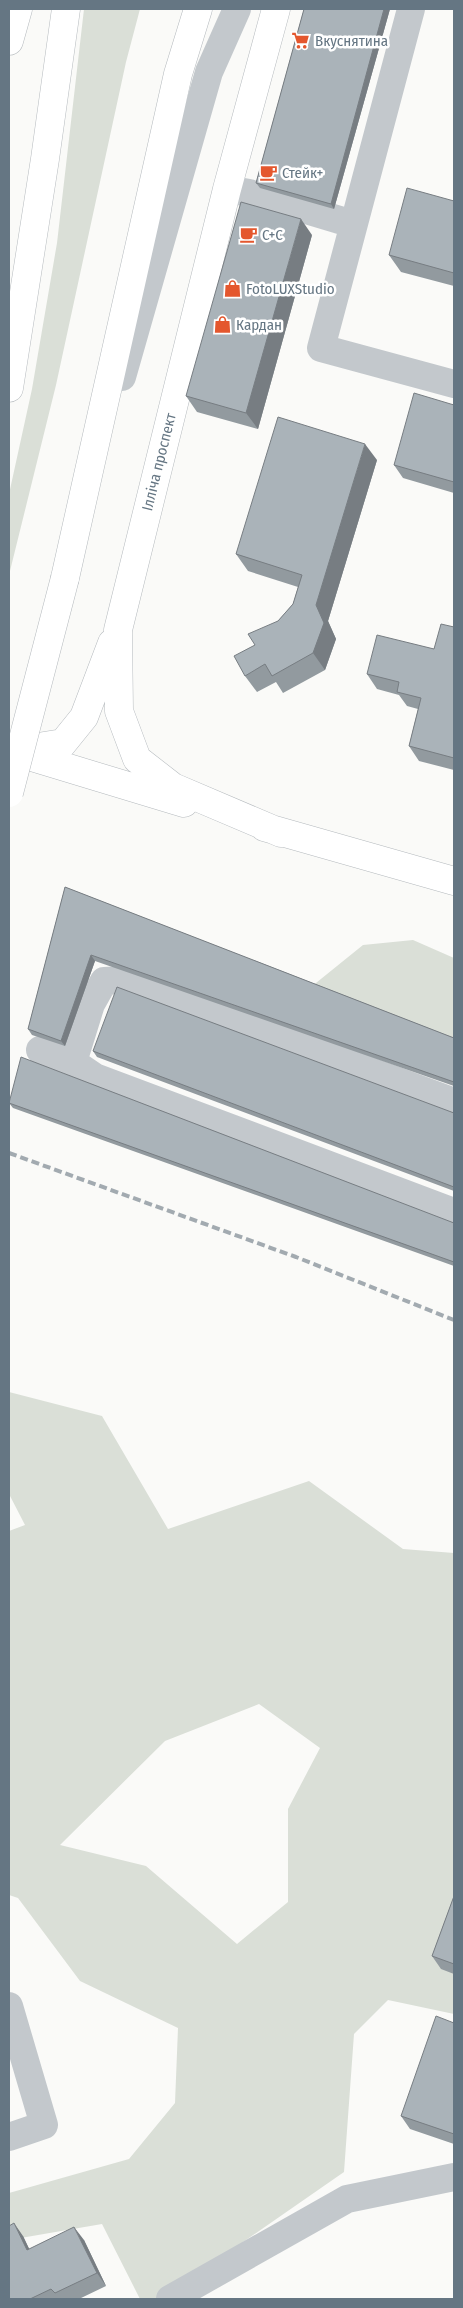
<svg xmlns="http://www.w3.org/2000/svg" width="463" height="2308" viewBox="0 0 463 2308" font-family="'Fira Sans Condensed',sans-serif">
  <rect width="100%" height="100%" fill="#fafaf8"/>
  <path fill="#dadfd7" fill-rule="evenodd" d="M 84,9 L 140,9 L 126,62 L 56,385 L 9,575 L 9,494 L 32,389 L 57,243 Z
    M 413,940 L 454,958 L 454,1043 L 311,987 L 363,945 Z
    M 9,1392 L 102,1416 L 168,1529 L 309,1481 L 403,1549 L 454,1553 L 454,2014 L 388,2000 L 354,2034 L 344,2172 L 161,2299 L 140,2299 L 102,2224 L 9,2240 L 9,2193 L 129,2159 L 175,2103 L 178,2028 L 80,1981 L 18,1898 L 9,1895 L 9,1531 L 25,1525 L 9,1494 ZM 259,1704 L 320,1748 L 288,1809 L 288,1902 L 237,1944 L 146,1866 L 60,1845 L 165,1741 Z"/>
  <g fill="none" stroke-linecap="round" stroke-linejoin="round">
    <defs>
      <path id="major" d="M 276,9 L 227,189 L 118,630 L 119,711 L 137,759 L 173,787 L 281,833
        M 9,41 L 18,9
        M 9,388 L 45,159 L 66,9
        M 65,578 L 178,74 L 198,9
        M 9,750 L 184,803
        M 19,750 L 63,743 L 84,717 L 112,643
        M 264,827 L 454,881"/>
    </defs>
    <use href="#major" stroke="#b5babe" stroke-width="29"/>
    <path stroke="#c3c8cc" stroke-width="28" d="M 411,9 L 321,348 L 454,384
      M 227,189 L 249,193 L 353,224
      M 122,377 L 209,72 L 237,9
      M 40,1050 L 73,1062
      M 454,1102 L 124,980 L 104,981 L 91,1004 L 73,1062 L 95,1077 L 454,1212
      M 9,2006 L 44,2125 L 9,2137
      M 170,2299 L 347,2199 L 454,2177"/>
    <use href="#major" stroke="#fff" stroke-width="28"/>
    <path stroke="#a2aab0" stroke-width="4" stroke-dasharray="8 4" stroke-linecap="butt" d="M 9,1153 L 296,1257 L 454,1320"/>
    <defs>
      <path id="major-bridge" d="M 9,793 L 65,578"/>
    </defs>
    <use href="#major-bridge" stroke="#b5babe" stroke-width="29" stroke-linecap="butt"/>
    <use href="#major-bridge" stroke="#fff" stroke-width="28"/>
  </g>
  <path fill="#929a9f" d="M 304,9 L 390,9 L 334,209 L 260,188 L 256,183 Z
    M 454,201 L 454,286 L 401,272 L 389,255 Z
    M 312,235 L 258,429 L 197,412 L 186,396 Z
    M 454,405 L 454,493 L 403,478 L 394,465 Z
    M 377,460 L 328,621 L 336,639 L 325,670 L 283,693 L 276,682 L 257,692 L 245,676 L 255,645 L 278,621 L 293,604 L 298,587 L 248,571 L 236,554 Z
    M 454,627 L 454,770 L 419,761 L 409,746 L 418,709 L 407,706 L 399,695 L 377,689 L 367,674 L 434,649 Z
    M 65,887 L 454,1038 L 454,1086 L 95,961 L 65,1046 L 32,1035 L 28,1029 Z
    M 93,1051 L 454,1113 L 454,1191 L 97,1057 Z
    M 9,1103 L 454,1223 L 454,1266 L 13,1108 Z
    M 454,1896 L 454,1974 L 441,1969 L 432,1956 Z
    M 454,2023 L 454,2144 L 410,2129 L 401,2116 Z
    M 23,2236 L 29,2249 L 84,2240 L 106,2286 L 79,2299 L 9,2299 Z"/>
  <path fill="#777d82" d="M 384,9 L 390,9 L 334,209 L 331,204 Z
    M 301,219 L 312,235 L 258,429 L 246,413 Z
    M 365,444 L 377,460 L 328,621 L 336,639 L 325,670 L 313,653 L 316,605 Z
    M 91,955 L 95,961 L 65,1046 L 61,1041 Z
    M 14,2223 L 23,2236 L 36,2263 L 27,2250 Z
    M 74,2227 L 84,2240 L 106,2286 L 97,2273 Z"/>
  <path fill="#aab3b9" stroke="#777d82" d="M 304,9 L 384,9 L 331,204 L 256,183 Z
    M 407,188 L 454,201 L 454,273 L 389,255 Z
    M 241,202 L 301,219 L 246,413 L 186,396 Z
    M 414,393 L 454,405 L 454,482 L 394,465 Z
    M 278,417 L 365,444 L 316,605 L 324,623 L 313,653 L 272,676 L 265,664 L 245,676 L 234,656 L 255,645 L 248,634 L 278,621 L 293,604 L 302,575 L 236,554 Z
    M 441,624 L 454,627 L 454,758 L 409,746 L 421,698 L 397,692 L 399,682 L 367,674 L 377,635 L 434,649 Z
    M 65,887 L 454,1038 L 454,1082 L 91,955 L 61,1041 L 28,1029 Z
    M 117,987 L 454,1113 L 454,1187 L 93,1051 Z
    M 21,1057 L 454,1223 L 454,1262 L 9,1103 Z
    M 454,1896 L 454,1964 L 432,1956 Z
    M 436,2016 L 454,2023 L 454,2134 L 401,2116 Z
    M 14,2223 L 27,2250 L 74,2227 L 97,2273 L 55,2293 L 51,2289 L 30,2299 L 9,2299 L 9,2226 Z"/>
  <defs>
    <symbol id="supermarket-bare" viewBox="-9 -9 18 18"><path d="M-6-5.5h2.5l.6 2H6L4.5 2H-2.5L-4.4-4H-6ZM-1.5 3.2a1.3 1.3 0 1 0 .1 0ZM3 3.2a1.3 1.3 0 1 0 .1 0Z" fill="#e4572e" stroke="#fff" stroke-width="2.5" paint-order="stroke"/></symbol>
    <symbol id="cafe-bare" viewBox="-9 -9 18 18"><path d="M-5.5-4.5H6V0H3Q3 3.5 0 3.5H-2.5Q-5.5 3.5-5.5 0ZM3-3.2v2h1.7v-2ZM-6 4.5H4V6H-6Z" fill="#e4572e" stroke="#fff" stroke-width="2.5" paint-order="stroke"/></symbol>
    <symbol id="shop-bare" viewBox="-9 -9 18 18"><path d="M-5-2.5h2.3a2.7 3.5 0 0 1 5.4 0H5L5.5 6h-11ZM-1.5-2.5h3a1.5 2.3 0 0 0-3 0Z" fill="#e4572e" stroke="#fff" stroke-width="2.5" paint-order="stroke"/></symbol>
  </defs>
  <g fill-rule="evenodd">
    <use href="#supermarket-bare" x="288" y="28" width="25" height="25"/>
    <use href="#cafe-bare" x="256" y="160" width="25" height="25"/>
    <use href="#cafe-bare" x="236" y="222" width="25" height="25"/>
    <use href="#shop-bare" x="220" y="276" width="25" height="25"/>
    <use href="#shop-bare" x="210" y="312" width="25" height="25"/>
  </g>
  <g text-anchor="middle" stroke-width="5" stroke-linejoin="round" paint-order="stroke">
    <g font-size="15" fill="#657683" stroke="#fff" text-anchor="start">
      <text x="315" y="46">Вкуснятина</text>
      <text x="282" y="178">Стейк+</text>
      <text x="262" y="240">C+C</text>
      <text x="246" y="294">FotoLUXStudio</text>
      <text x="236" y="330">Кардан</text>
    </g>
    <g font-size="15" fill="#657683" stroke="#fff">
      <text transform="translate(159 462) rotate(-76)" y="5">Ілліча проспект</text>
    </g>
  </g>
  <rect width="463" height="2308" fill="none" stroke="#657683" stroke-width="20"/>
</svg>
